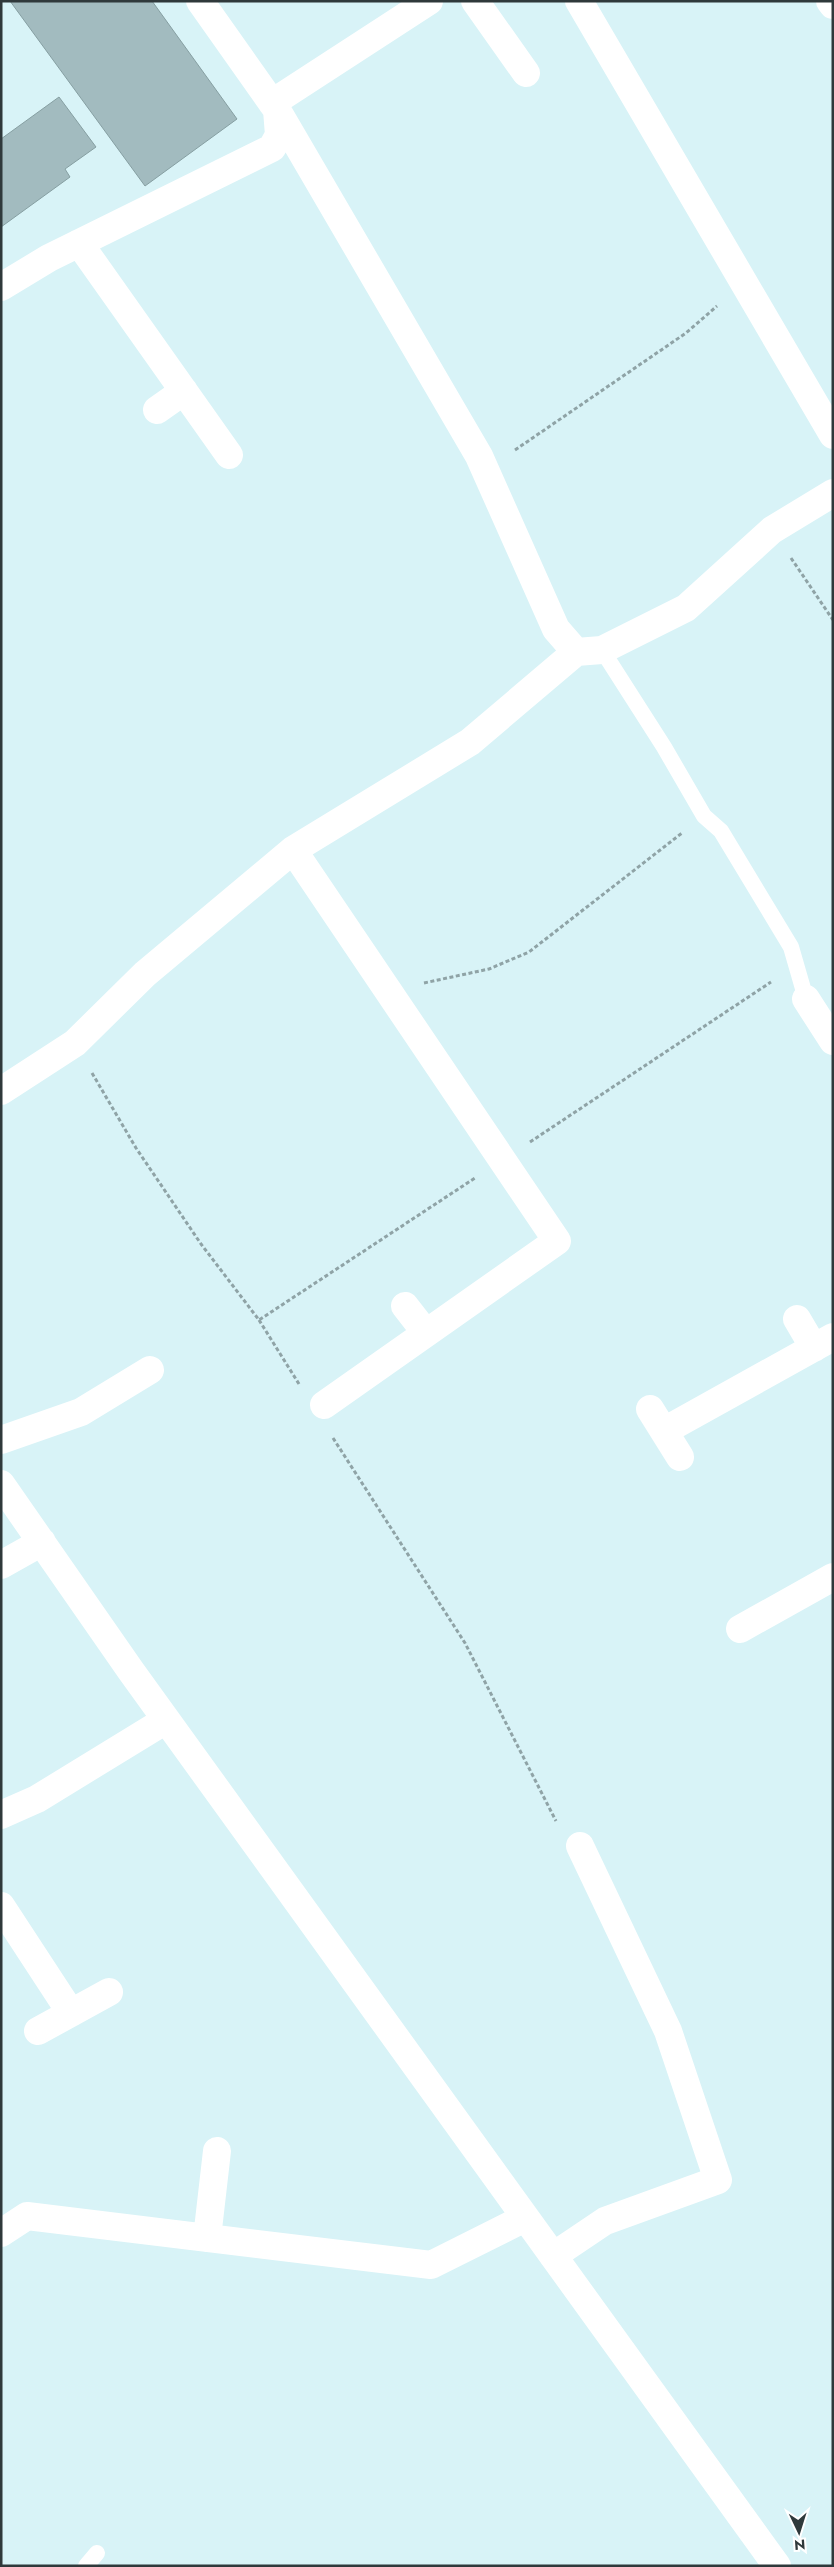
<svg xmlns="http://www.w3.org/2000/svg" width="834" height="2567" viewBox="0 0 834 2567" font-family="Jost,sans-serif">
  <rect width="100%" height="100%" fill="#d8f3f7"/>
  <path fill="#a2bbbf" stroke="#869fa2" d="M 10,1 L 152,1 L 237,119 L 145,186 Z
    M 59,97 L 96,147 L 65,169 L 70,177 L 1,227 L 1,139 Z"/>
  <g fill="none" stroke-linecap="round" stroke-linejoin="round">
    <path stroke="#8fa3a6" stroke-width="3" stroke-dasharray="4 2.5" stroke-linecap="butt" d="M 515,450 L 686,333 L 717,306
      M 791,558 L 833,620
      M 424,983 L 489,969 L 529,952 L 682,833
      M 92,1073 L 136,1148 L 201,1244 L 259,1320 L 475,1178
      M 530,1142 L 771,982
      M 259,1320 L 299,1384
      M 333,1438 L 465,1643 L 556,1821"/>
    <path stroke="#fff" stroke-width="16" d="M 602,650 L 664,747 L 704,816 L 721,831 L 791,947 L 806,999
      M 86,2566 L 97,2553"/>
    <path stroke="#fff" stroke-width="28" d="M 475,1 L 526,73
      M 579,1 L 833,435
      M 830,1 L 833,5
      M 272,103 L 429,1
      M 277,110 L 479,456 L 556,629 L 576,652
      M 79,243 L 229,455
      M 1,287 L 49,258 L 272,148 L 279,135 L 277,110 L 200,1
      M 157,410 L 184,391
      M 293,850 L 557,1241 L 324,1405
      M 806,999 L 833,1041
      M 1,1091 L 75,1043 L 145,974 L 293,850 L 470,742 L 576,652 L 602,650 L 686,608 L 772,530 L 833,493
      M 405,1306 L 426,1333
      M 797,1319 L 814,1348
      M 650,1409 L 680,1457
      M 664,1431 L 833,1337
      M 1,1440 L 81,1412 L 150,1370
      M 1,1484 L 131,1671 L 777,2566
      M 1,1565 L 42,1542
      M 740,1629 L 833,1577
      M 1,1815 L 37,1799 L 166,1720
      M 1,1906 L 71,2013
      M 38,2031 L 109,1992
      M 1,2233 L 27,2216 L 431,2265 L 525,2218
      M 207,2238 L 217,2151
      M 553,2256 L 605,2221 L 718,2180 L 668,2031 L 580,1846"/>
  </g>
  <rect width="834" height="2567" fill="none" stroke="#2f393b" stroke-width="5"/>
  <g transform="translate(799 2532) rotate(176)" stroke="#ffffff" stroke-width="4" paint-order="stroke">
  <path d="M0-4L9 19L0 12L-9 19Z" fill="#2f393b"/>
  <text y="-8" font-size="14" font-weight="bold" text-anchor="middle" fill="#2f393b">N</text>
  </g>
</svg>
